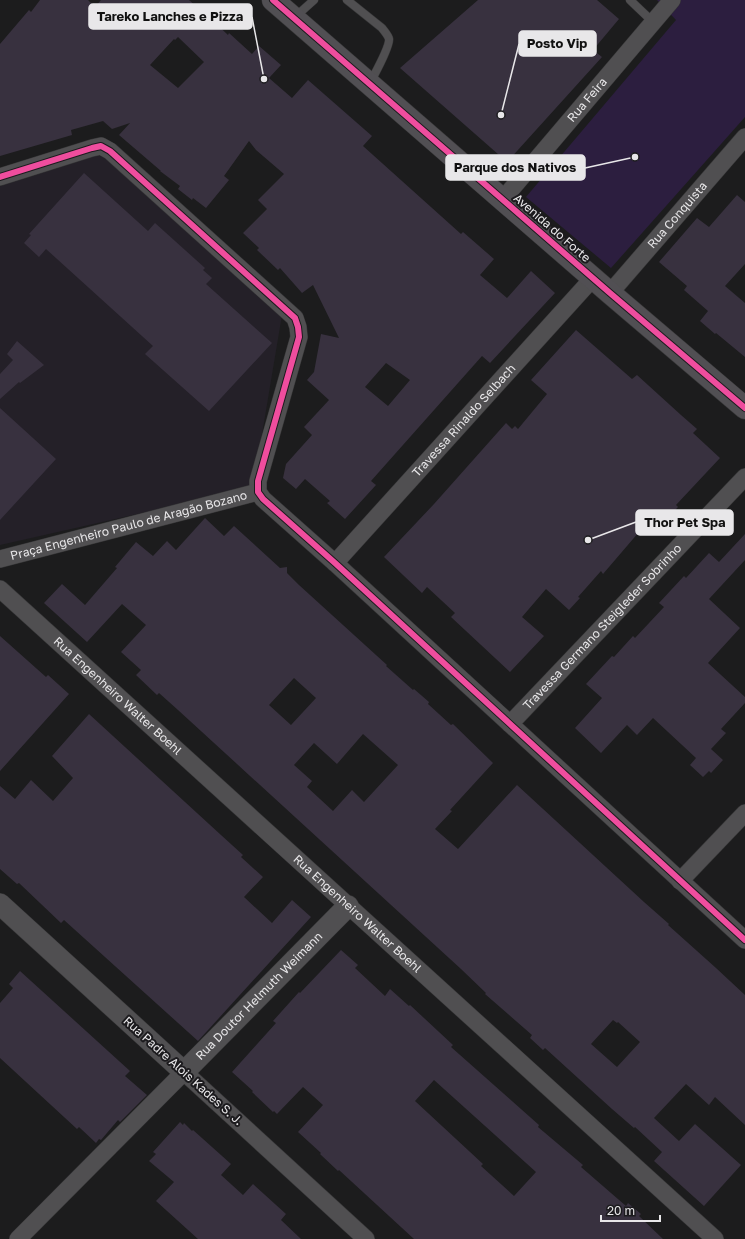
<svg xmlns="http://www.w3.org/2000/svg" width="745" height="1239" viewBox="0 0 745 1239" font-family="'Golos Text',sans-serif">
  <rect width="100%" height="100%" fill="#1c1c1d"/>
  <path fill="#242028" d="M 100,154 L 283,309 L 253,488 L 0,545 L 0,186 Z"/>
  <path fill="#2c1e3f" d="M 657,0 L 745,0 L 745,117 L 611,268 L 526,197 L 676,20 Z"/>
  <path fill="#38313f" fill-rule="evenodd" d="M 40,0 L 88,0 L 95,7 L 101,0 L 189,0 L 208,17 L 209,17 L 228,35 L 229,33 L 252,54 L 259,46 L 281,65 L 269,78 L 292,98 L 308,80 L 372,136 L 363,146 L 461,234 L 463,232 L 494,259 L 480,275 L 507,298 L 531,271 L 555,293 L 490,363 L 482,356 L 371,481 L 376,485 L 345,519 L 327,503 L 330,501 L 305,479 L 296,489 L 283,478 L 286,464 L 312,435 L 304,427 L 329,400 L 307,380 L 314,372 L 321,334 L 339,338 L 313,285 L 302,293 L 280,268 L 278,270 L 257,250 L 259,248 L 243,233 L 267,209 L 258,200 L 284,174 L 256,150 L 249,141 L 224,176 L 229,180 L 206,208 L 193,198 L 192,200 L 178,189 L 180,186 L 160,171 L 161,171 L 119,135 L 130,123 L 112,129 L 103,121 L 71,130 L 72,135 L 0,156 L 0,44 L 29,10 L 31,12 ZM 178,37 L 204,62 L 178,88 L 150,65 L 174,39 L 175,40 ZM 386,363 L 410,380 L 388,406 L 365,387 Z
    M 478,0 L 597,0 L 619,19 L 593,50 L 602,57 L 507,162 L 400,68 Z
    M 84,173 L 148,231 L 155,223 L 205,268 L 203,270 L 212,278 L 206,284 L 272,343 L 209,411 L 145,354 L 153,346 L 46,249 L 39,257 L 24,243 L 31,235 L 29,234 Z
    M 737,195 L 745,202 L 745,264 L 725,286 L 745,303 L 745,357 L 716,333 L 715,334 L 700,321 L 708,311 L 684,290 L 687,286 L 659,262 L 697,218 L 709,227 Z
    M 576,330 L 632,379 L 637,375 L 681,415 L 697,429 L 693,433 L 720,458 L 676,505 L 678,507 L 660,526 L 651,518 L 603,574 L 601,571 L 578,597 L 580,598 L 569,610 L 546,589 L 522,617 L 544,636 L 510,672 L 451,617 L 455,613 L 427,587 L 422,593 L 384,557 L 434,504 L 506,423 L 512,429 L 515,426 L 518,429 L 547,394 L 531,380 Z
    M 17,341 L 44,365 L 20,383 L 19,382 L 0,399 L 0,374 L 13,360 L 7,354 Z
    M 0,408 L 56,459 L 0,520 Z
    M 205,518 L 224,536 L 234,526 L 280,568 L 287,567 L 287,573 L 299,585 L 387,665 L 386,666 L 413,690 L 414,689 L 429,702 L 428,704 L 451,725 L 453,724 L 493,763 L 450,810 L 452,811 L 435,829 L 458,849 L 517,785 L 644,902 L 669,924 L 668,925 L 716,968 L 745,995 L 745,1125 L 715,1097 L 709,1105 L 686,1084 L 654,1118 L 679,1141 L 695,1124 L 741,1165 L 704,1206 L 654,1161 L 662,1152 L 635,1127 L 634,1128 L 612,1109 L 545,1048 L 543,1050 L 530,1038 L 532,1035 L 485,994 L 486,993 L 461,969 L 178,710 L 159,693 L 157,695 L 136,675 L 141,670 L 121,652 L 146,625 L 122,604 L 87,642 L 44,603 L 62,584 L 85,605 L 117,568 L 115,567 L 136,542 L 153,556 L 167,541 L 176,550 ZM 294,678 L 316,698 L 291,725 L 269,705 ZM 363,734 L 398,765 L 364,802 L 352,790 L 333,811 L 307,787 L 312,781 L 294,765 L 314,743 L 337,764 ZM 613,1020 L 617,1023 L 618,1022 L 640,1042 L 617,1067 L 591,1044 Z
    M 745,534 L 745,560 L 709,599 L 740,628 L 708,663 L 745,697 L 745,703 L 721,729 L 726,733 L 711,749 L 723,760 L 711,773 L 709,771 L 703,777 L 690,765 L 696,758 L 653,718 L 637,735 L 627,725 L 601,753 L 575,728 L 602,698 L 586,684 L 612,656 L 614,657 L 633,636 L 635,638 L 664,607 L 659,603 L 684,576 L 686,578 L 709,553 L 719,562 Z
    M 0,636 L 46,677 L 48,675 L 69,694 L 0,771 Z
    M 89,714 L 221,835 L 243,855 L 241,857 L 263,877 L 244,897 L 272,923 L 292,900 L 311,917 L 198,1041 L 64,920 L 61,923 L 19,883 L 17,884 L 0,869 L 0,786 L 15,799 L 31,780 L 53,801 L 73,778 L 52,756 Z
    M 341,950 L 358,965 L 355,968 L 385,996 L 390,989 L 409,1006 L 410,1005 L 453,1045 L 451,1047 L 539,1125 L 538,1127 L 583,1165 L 581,1167 L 626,1206 L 628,1203 L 641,1214 L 639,1216 L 663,1239 L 414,1239 L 339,1170 L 338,1171 L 320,1154 L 321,1153 L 298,1132 L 323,1105 L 303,1087 L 277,1114 L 274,1111 L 273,1112 L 252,1092 L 253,1091 L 232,1072 L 276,1023 L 273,1021 L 299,992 L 300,993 ZM 434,1080 L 536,1172 L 514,1196 L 481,1166 L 483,1164 L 415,1101 Z
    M 20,971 L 130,1071 L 125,1076 L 147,1095 L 120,1122 L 118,1120 L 101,1140 L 99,1139 L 96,1143 L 79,1127 L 77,1129 L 0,1058 L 0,1003 L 13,988 L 9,984 Z
    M 180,1122 L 183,1125 L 184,1123 L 192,1131 L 193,1130 L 231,1164 L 221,1175 L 243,1195 L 253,1184 L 286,1214 L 281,1220 L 301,1239 L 198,1239 L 156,1201 L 174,1182 L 149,1161 L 156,1154 L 153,1152 Z"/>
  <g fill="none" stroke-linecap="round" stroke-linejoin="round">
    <defs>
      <path id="service" d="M 347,0 L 382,28 C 384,31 388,35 389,39 C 390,47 374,75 370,83
        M 630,0 L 653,22
        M 295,17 L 314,0"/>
      <g id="minor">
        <path d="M 0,177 L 92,148 L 101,146 L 110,151 L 295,318 L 298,327 L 299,337 L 258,481 L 258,492 L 263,499 L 335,563 L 745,940"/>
        <path id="s1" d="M 503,199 L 672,0"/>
        <path id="s2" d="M 610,293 L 745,137"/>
        <path id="s3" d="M 0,559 L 258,492"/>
        <path id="s4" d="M 335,563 L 593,278"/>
        <path id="s5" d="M 0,589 L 715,1239"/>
        <path id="s6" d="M 510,724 L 745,477"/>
        <path d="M 680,881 L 745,813"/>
        <path d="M 18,1239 L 184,1072 L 366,1239"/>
      </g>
      <g id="tertiary">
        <path id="s7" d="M 0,904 L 184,1072 L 348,906"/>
      </g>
      <path id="secondary" d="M 273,0 L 610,293 L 745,408"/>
    </defs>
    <use href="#service" stroke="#373738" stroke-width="9"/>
    <use href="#minor" stroke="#373738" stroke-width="18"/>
    <use href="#tertiary" stroke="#373738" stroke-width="22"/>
    <use href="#secondary" stroke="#373738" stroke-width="23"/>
    <use href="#service" stroke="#504f51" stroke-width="8"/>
    <use href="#minor" stroke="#504f51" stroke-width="17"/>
    <use href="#tertiary" stroke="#504f51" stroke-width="21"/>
    <use href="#secondary" stroke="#514f53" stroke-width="22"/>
    <defs>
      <path id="cycleway" d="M 273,0 L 610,293 L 745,408
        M 0,177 L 92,148 L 101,146 L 110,151 L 295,318 L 298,327 L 299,337 L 258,481 L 258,492 L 263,499 L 335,563 L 745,940"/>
    </defs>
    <use href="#cycleway" stroke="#1c1b1e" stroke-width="8"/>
    <use href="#cycleway" stroke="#ef4d9e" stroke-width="6"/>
  </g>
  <g text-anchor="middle" stroke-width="4" stroke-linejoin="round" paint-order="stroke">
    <g font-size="12" fill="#e8e7e9" stroke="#1c1b1e">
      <text dy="4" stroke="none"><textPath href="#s1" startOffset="130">Rua Feira</textPath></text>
      <text dy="4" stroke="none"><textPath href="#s2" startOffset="103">Rua Conquista</textPath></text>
      <text transform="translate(552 228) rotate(41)" y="4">Avenida do Forte</text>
      <text dy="4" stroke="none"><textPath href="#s4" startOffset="192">Travessa Rinaldo Selbach</textPath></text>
      <text dy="4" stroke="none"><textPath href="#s3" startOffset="133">Praça Engenheiro Paulo de Aragão Bozano</textPath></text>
      <text dy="4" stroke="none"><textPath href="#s6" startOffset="134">Travessa Germano Steigleder Sobrinho</textPath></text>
      <text dy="4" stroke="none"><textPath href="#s5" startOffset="159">Rua Engenheiro Walter Boehl</textPath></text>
      <text dy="4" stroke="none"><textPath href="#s5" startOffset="483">Rua Engenheiro Walter Boehl</textPath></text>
      <text dy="4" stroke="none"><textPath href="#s7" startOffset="356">Rua Doutor Helmuth Weimann</textPath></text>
      <text transform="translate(183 1071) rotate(42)" y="4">Rua Padre Alois Kades S. J.</text>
    </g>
  </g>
  <path fill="none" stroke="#e8e7e9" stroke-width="1.5" d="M264 79L252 17M501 115L519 44M635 157L585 168M588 540L636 522"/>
  <g fill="#e8e7e9" stroke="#1c1b1e" stroke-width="1.5">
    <circle cx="264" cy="79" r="4"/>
    <circle cx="501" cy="115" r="4"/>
    <circle cx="635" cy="157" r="4"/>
    <circle cx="588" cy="540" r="4"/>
  </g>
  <g fill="#e8e7e9" stroke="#e8e7e9" stroke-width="1.5">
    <rect x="89" y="4" width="163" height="25" rx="4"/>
    <rect x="519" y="31" width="77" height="25" rx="4"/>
    <rect x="446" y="155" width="139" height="25" rx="4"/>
    <rect x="636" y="510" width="97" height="25" rx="4"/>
  </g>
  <g font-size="13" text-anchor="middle" font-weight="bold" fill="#111">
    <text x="170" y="21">Tareko Lanches e Pizza</text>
    <text x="557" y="48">Posto Vip</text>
    <text x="515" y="172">Parque dos Nativos</text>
    <text x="685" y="527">Thor Pet Spa</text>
  </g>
  <path d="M601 1215v6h59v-6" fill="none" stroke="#e8e7e9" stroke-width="2"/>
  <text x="607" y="1215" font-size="12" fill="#e8e7e9" stroke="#1c1b1e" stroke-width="3" paint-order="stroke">20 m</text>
</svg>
